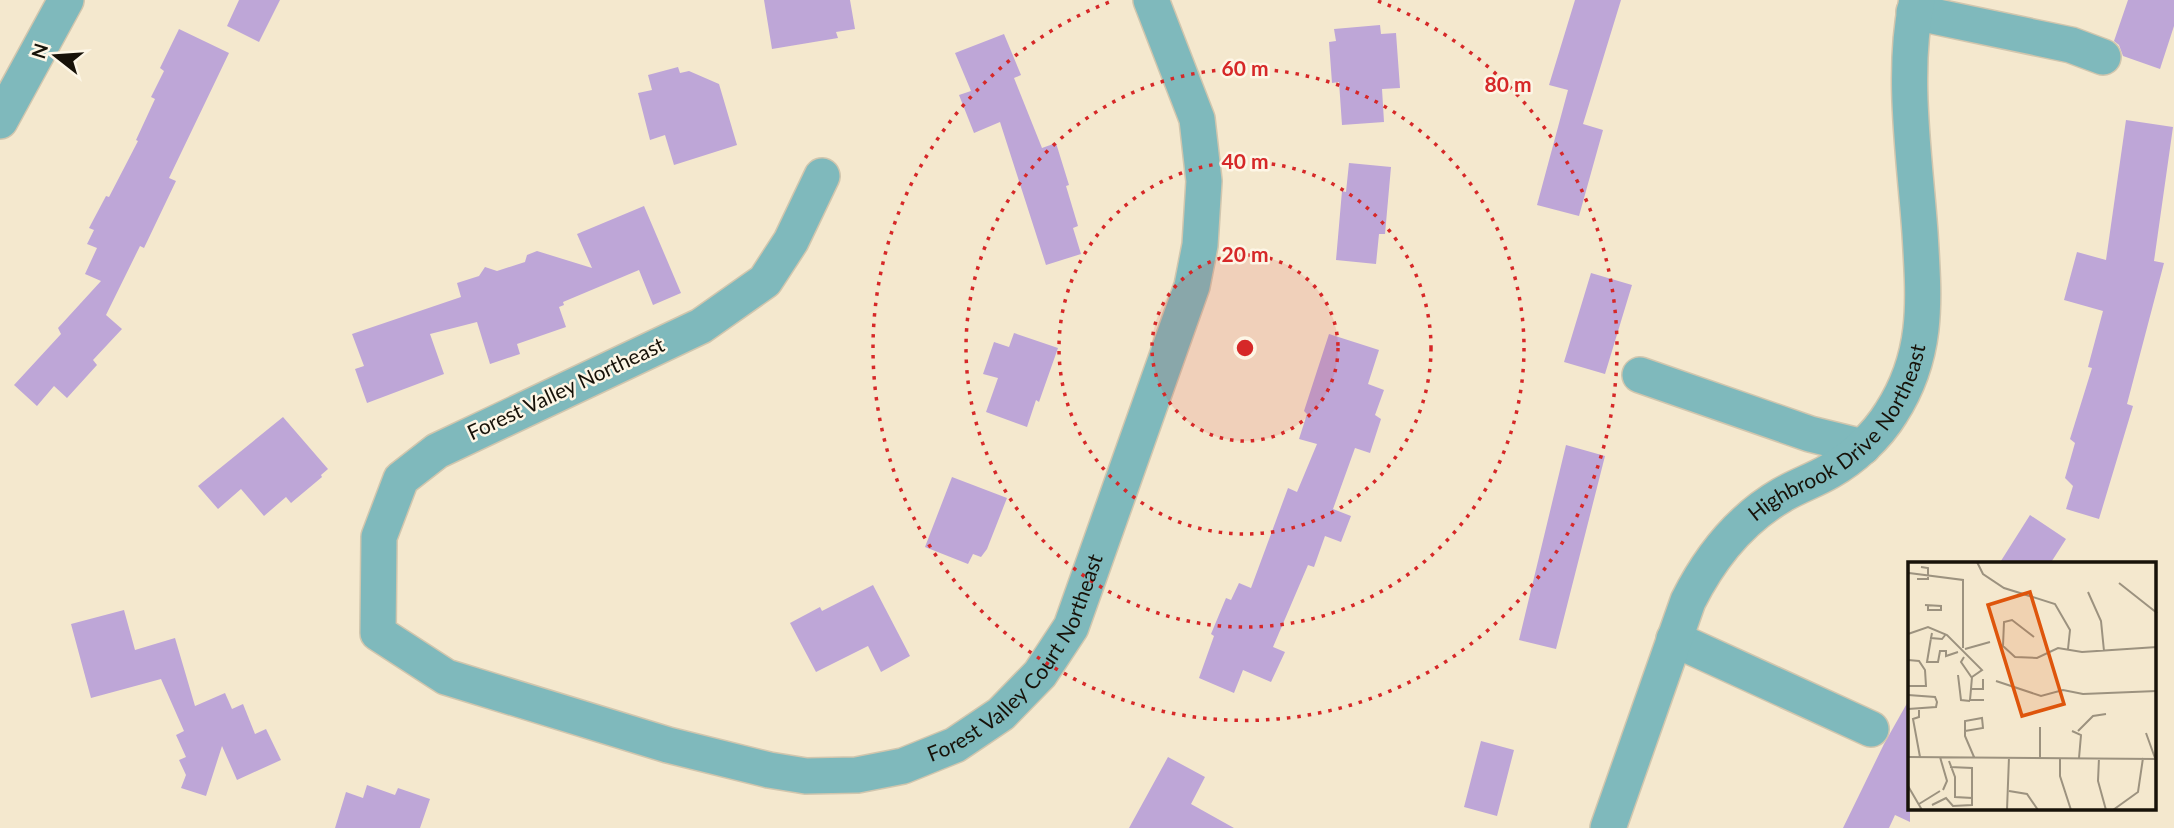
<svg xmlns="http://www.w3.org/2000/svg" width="2174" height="828" viewBox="0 0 2174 828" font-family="Lato,sans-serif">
  <rect width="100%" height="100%" fill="#f4e8ce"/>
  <path fill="#bea6d7" d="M 239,0 L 280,0 L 259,42 L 227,26 Z
    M 764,0 L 850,0 L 855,29 L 836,32 L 838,38 L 772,49 Z
    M 1575,0 L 1621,0 L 1583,124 L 1603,130 L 1579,216 L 1537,205 L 1568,90 L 1549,85 Z
    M 2128,0 L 2174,0 L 2174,26 L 2160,69 L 2123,56 L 2119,45 L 2114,41 Z
    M 1380,25 L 1381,34 L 1396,33 L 1400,88 L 1382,89 L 1384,122 L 1342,125 L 1339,82 L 1332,83 L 1329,42 L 1336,41 L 1334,29 Z
    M 179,29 L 229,53 L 169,178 L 176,181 L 144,248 L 140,246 L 106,315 L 122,329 L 93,360 L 97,365 L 67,398 L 54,386 L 37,406 L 14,385 L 61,334 L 58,328 L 101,281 L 85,274 L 97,248 L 87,244 L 94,230 L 89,228 L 106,196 L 109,197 L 138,141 L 136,140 L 155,99 L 151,97 L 164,71 L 160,68 Z
    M 1004,34 L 1021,75 L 1014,78 L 1042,148 L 1056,143 L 1069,185 L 1066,186 L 1078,226 L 1073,228 L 1081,254 L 1046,265 L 1000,122 L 974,133 L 959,95 L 971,91 L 955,53 Z
    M 678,67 L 680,73 L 689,71 L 719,84 L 737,145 L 674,165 L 665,135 L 650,140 L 638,93 L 652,90 L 648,75 Z
    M 2126,120 L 2173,127 L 2154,261 L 2164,263 L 2127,404 L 2133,406 L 2099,519 L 2066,509 L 2073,486 L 2065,478 L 2075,443 L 2070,439 L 2092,368 L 2088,367 L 2103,311 L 2064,300 L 2077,252 L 2106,260 Z
    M 1349,163 L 1391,167 L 1385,234 L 1379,234 L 1376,264 L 1336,260 L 1342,191 L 1346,192 Z
    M 644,206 L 681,293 L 653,305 L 639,270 L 563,302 L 564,305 L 559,307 L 566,327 L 517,344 L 520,354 L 490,364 L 477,322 L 430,334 L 444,374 L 367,403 L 355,369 L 364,366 L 352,334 L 461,297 L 457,283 L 479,276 L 485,267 L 497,271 L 525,262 L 527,255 L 537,251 L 592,268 L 577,234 Z
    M 1591,273 L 1632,285 L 1605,374 L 1564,362 Z
    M 1014,333 L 1058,348 L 1039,402 L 1036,400 L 1027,427 L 986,412 L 998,378 L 983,374 L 994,342 L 1009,347 Z
    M 1329,334 L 1379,350 L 1368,384 L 1384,390 L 1375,415 L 1381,419 L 1370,453 L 1355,448 L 1333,509 L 1351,516 L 1341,542 L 1325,536 L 1314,567 L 1308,565 L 1273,647 L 1285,652 L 1271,682 L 1243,670 L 1234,693 L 1199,678 L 1214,636 L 1211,634 L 1226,598 L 1231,600 L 1239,583 L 1251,588 L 1288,488 L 1297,492 L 1317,444 L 1299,439 L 1307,414 L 1304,411 Z
    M 283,417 L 328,469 L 321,475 L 322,477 L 291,503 L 286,497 L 264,516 L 241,489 L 218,509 L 198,486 Z
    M 1566,445 L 1605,456 L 1556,649 L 1519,640 Z
    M 952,477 L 1007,498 L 987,549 L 981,557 L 973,554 L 968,564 L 925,547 Z
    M 2030,515 L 2066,539 L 2050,564 L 1999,564 Z
    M 873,585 L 910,656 L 881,672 L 868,646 L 816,672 L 790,623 L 820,607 L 822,611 Z
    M 124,610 L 135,650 L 175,638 L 195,706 L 225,693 L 232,709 L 243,704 L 255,734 L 266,729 L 281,760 L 237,780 L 222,746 L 206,796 L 181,788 L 186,775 L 179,760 L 186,757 L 176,735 L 184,731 L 161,679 L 91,698 L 71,624 Z
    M 1910,698 L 1910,822 L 1895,815 L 1889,828 L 1843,828 L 1884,744 Z
    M 1481,741 L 1514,750 L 1497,816 L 1464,807 Z
    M 1168,757 L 1205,777 L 1191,804 L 1234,828 L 1129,828 Z
    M 367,785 L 395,795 L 398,788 L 430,799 L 420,828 L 335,828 L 346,792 L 363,798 Z"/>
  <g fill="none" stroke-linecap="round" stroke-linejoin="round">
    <defs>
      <g id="minor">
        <path d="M 1914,12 L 2071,45 L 2103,57"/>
        <path d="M 0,121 L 66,0"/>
        <path id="s1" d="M 822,176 L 791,241 L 765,281 L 701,326 L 437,451 L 401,479 L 379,537 L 378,633 L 446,677 L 668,745 L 769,770 L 806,776 L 857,775 L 903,766 L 955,745 L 1001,714 L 1040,674 L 1071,627 L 1192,286 L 1200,245 L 1204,181 L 1197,119 L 1151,0"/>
        <path d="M 1640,375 L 1810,434 L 1863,447"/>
        <path d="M 1674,639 L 1871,729"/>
        <path id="s2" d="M 1608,828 L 1688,601 C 1710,557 1739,520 1782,495 C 1797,486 1815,480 1830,471 C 1853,458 1877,436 1891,413 C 1929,354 1924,300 1920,233 C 1915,160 1901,72 1917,0"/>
      </g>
    </defs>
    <use href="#minor" stroke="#d1c6ae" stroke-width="38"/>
    <use href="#minor" stroke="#7fb9bc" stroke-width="35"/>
  </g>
  <circle cx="1245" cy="348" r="93" fill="#d62828" fill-opacity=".12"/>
  <g fill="none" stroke="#d62828" stroke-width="3.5" stroke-dasharray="3.5 7">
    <circle cx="1245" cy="348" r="93"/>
    <circle cx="1245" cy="348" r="186"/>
    <circle cx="1245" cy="348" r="279"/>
    <path d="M1378 1A372 372 0 1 1 1112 1"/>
  </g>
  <g text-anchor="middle" stroke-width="5" stroke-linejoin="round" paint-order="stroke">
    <g font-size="21" fill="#171209" stroke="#fdf6e6">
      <text transform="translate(566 389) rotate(-25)" y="7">Forest Valley Northeast</text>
      <text dy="7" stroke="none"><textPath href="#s2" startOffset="472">Highbrook Drive Northeast</textPath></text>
      <text dy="7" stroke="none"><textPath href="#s1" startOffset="1410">Forest Valley Court Northeast</textPath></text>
    </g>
  </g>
  <g transform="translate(1908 562)">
    <rect width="248" height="248" fill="#f4e8ce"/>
    <path fill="none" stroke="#9c927f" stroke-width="2" d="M 69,0 L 75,12 L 96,26 L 147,42 L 162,68 L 160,87M 0,9 L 0,31M 1,11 L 55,18 L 55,86M 9,17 L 20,17 L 20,6 L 13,5M 211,21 L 249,51M 180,30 L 193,59 L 196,89M 17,43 L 33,44 L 33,48 L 20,48 L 20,43M 24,71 L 23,76 L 34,77 L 38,72M 0,72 L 20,65 L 39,73 L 74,108 L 64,115 L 63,127 L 75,127 L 75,117M 126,75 L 104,58 L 96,60 L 95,84 L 107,95 L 129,96 L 150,86 L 174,90 L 249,85M 23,76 L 19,100 L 30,100 L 32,89 L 38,89 L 38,94 L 50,90M 57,87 L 82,80M 56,95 L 53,100 L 64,116M 0,98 L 11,99 L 17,108 L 18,124 L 0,124M 50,113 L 53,138 L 62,139M 88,119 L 133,134 L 155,128 L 175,132 L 249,129M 63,127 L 62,138 L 76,138M 0,133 L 27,135 L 29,140 L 28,145 L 0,147M 11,146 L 11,155 L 5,157 L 12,195M 132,165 L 132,196M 57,169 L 75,166 L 74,156 L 57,159 L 57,174 L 66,195M 164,169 L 173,173 L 171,196M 170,169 L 185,154 L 198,152M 238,171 L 247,196M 0,195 L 249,197M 32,195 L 39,219 L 35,228M 152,196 L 152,214 L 163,248M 191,196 L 190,219 L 198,248M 42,205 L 64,206 L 64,236M 0,224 L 14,248M 101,229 L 119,232 L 130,248M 11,242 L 32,229M 24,243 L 38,236 L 45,244 L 64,243 L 64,236 L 47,235 L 47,215 L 41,199M 99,248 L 101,195M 205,248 L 230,230 L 235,196"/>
    <path fill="#de550c" fill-opacity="0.15" stroke="#de550c" stroke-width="3.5" d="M 122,30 L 156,142 L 114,154 L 80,43 Z"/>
    <rect width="248" height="248" fill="none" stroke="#171209" stroke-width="3.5"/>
  </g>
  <circle cx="1245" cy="348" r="10" fill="#d62828" stroke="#fdf6e6" stroke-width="3.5"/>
  <g font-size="21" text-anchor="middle" font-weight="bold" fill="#d62828" stroke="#fdf6e6" stroke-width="5" stroke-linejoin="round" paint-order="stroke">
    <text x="1245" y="76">60 m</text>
    <text x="1508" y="92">80 m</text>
    <text x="1245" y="169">40 m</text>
    <text x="1245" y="262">20 m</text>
  </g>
  <g transform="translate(56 56) rotate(287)" stroke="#fdf6e6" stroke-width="5" paint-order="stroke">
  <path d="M0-5L12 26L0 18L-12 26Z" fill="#171209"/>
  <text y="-10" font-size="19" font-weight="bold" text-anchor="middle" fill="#171209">N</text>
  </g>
</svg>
